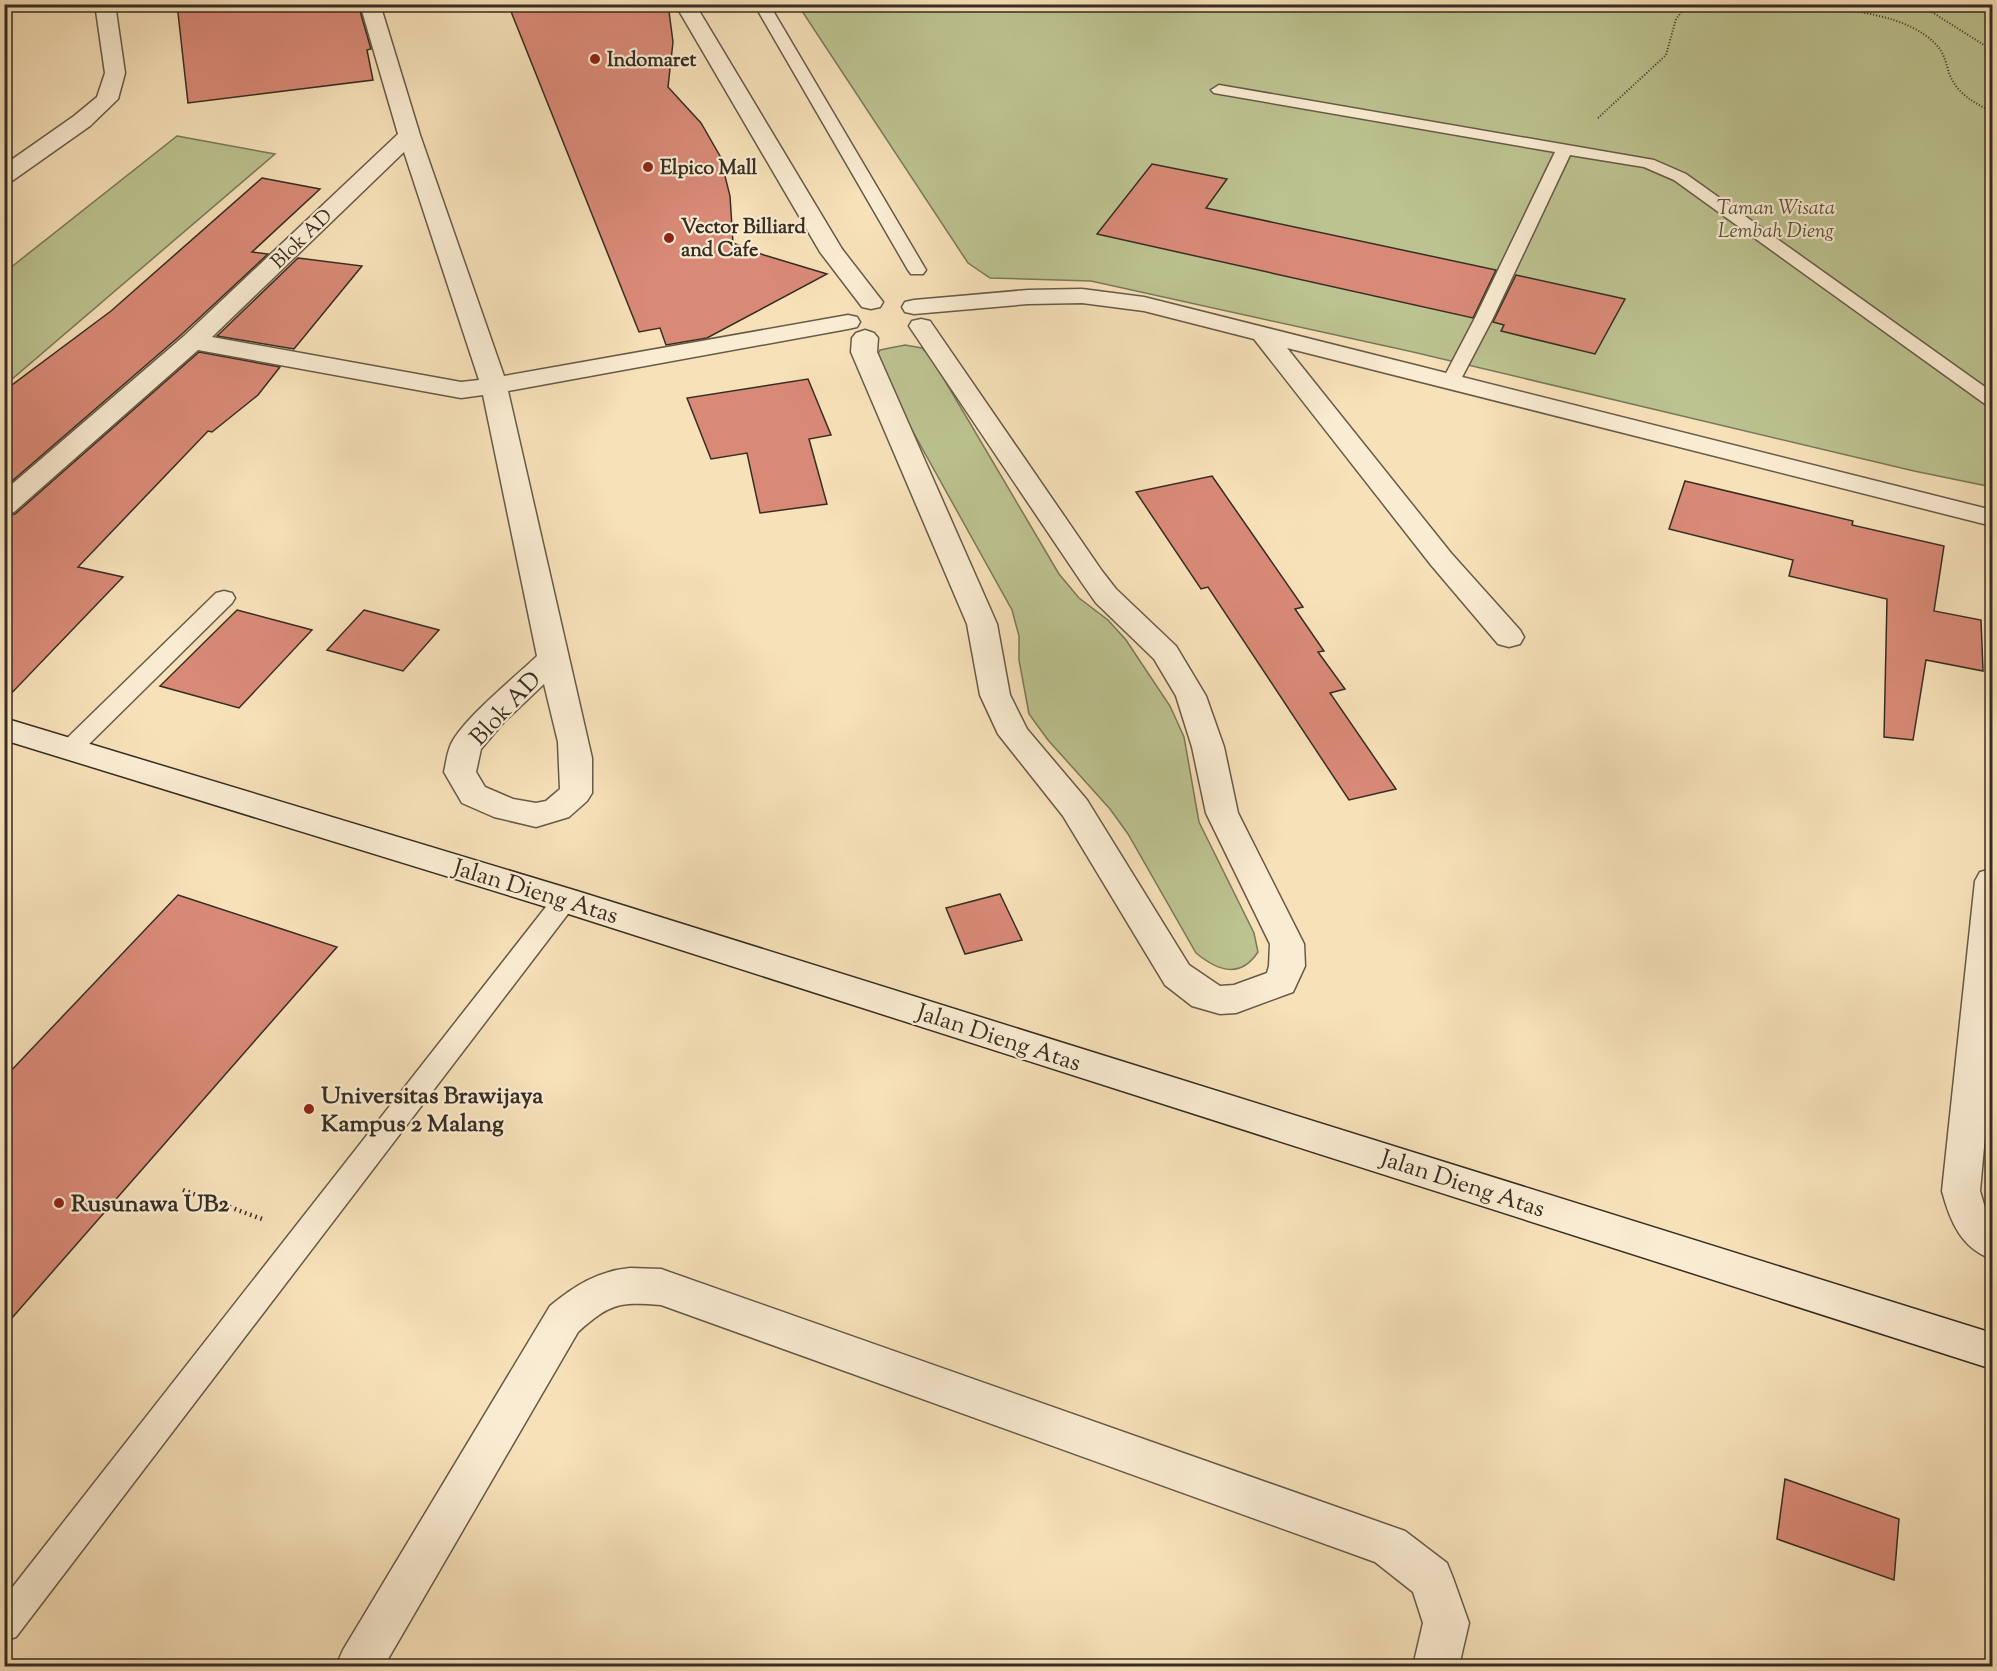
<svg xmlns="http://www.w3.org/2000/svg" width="1997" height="1671" viewBox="0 0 1997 1671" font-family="'Sorts Mill Goudy',serif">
  <rect width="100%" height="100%" fill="#f7e1b9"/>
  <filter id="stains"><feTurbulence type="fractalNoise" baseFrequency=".00333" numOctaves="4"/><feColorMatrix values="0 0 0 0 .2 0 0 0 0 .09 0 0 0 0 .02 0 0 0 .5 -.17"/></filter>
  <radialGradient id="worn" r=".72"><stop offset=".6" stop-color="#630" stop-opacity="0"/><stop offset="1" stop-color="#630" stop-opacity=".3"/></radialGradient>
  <path fill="#bcc390" stroke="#79785a" stroke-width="1.5" d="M 798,5 L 1992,5 L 1992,487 L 1914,471 L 1413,352 L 1091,281 L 990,278 L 968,263 Z
    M 177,136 L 275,154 L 5,385 L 5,272 Z
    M 905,345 L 922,348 L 931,357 L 1059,574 L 1079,598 L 1108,620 L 1126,640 L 1170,706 L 1184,737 L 1199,822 L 1254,933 L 1258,952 C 1240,979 1218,971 1196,953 L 1128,834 L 1110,809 L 1048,740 L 1029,714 L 1019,660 L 1019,636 L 1012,610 L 877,367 L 875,360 L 880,350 Z"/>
  <path fill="#d98a77" stroke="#362d23" stroke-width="1.5" d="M 177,4 L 358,4 L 371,49 L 367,50 L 373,80 L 188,103 Z
    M 508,4 L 668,4 L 673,42 L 668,87 L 701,123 L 720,156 L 730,196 L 733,243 L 764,255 L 827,274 L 707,338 L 666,345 L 660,328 L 639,332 Z
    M 1152,164 L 1227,179 L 1206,208 L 1496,270 L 1473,318 L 1097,234 Z
    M 262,178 L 320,189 L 252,252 L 268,254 L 182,334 L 4,488 L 4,391 L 111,311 Z
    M 298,258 L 362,266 L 294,349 L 217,336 Z
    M 1516,275 L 1625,299 L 1595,354 L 1501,331 L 1504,325 L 1493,322 Z
    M 199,352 L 280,367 L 258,395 L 212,432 L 208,431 L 78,567 L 123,577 L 4,701 L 4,516 L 15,514 Z
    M 808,379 L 831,435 L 809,439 L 827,504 L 760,513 L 747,453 L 711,459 L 687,398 Z
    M 1212,476 L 1303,607 L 1295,609 L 1324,651 L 1318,652 L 1345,689 L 1330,693 L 1396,789 L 1349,800 L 1208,587 L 1201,589 L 1136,492 Z
    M 1685,481 L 1853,521 L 1852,525 L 1944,546 L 1934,611 L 1981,620 L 1983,671 L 1926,660 L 1913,740 L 1884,737 L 1887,599 L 1789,576 L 1793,560 L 1669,529 Z
    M 237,610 L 312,630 L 239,708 L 160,686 Z
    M 364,610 L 439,630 L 403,671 L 327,650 Z
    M 1000,894 L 1022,940 L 965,954 L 946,908 Z
    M 178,895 L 337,947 L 4,1327 L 4,1078 Z
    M 1785,1479 L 1899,1519 L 1894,1580 L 1777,1539 Z"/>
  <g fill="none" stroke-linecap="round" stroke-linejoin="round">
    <defs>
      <path id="lane" d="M 754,4 L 769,4 L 926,270 L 923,274 L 911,274 L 908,270 Z
        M 1219,85 L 1654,160 L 1686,174 L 1992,392 L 1992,406 L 1985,404 L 1674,180 L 1644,167 L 1570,155 L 1493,318 L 1460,381 L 1458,385 L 1444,385 L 1442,381 L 1475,318 L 1555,152 L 1214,93 L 1211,90 Z
        M 224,591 L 232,593 L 235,598 L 232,603 L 79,754 L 71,756 L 63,754 L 60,748 L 63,742 L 216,593 Z
        M 565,891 L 574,894 L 577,900 L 574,906 L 16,1637 L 4,1641 L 4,1598 L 556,894 Z"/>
      <path id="street" d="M 95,4 L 115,4 L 125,73 L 118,99 L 90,126 L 12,181 L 4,183 L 4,165 L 74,116 L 97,97 L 105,73 Z
        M 360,4 L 380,4 L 420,135 L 504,376 L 848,315 L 857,317 L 860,322 L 857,327 L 848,329 L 508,391 L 592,758 L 592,793 L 587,801 L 569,817 L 536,827 L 494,817 L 462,803 L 444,772 C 446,763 447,753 451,744 C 464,718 515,677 537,656 L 483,395 L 461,398 L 198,350 L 14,512 L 4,514 L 4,491 L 184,336 L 398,134 ZM 404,152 L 479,380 L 461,382 L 212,337 ZM 544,684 L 558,742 L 560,789 L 546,801 L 536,803 L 513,799 L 485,787 L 476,772 L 481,749 L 504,722 Z
        M 675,4 L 695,4 L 842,249 L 883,302 L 880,307 L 871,309 L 862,307 L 820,252 Z
        M 1082,289 L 1144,297 L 1992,510 L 1992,526 L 1287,348 L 1451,553 L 1520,630 L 1524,637 L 1520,644 L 1509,647 L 1498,644 L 1431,565 L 1254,339 L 1144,311 L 1082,303 L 1028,304 L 914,314 L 905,312 L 902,307 L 905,302 L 914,300 L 1028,290 Z
        M 921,319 L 930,321 L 1102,571 L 1116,589 L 1176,646 L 1206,696 L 1224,747 L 1238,813 L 1304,944 L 1305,966 L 1293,992 L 1236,1013 L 1220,1014 L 1192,1006 L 1165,985 L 1063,816 L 998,734 L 980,695 L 967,624 L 851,352 L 852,338 L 856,333 L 865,330 L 874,333 L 878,338 L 877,352 L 997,624 L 1010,695 L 1027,729 L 1087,800 L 1189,965 L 1220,986 L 1234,985 L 1267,973 L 1269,966 L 1270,944 L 1206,813 L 1192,747 L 1176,696 L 1154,659 L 1096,603 L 1082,583 L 909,326 L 912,321 Z
        M 1992,869 L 1992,1059 L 1980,1191 L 1986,1211 L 1992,1219 L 1992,1259 C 1961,1248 1950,1221 1942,1191 L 1975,881 L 1980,872 Z
        M 630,1268 L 661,1269 L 1405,1531 L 1447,1563 L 1453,1578 L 1469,1623 L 1459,1666 L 1413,1666 L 1423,1623 L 1413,1592 L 1375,1562 L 661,1305 C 618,1302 611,1303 578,1332 L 384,1666 L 336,1666 L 343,1650 L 550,1306 C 574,1286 598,1271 630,1268 Z"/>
      <path id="secondary" d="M 4,718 L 577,891 L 1992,1333 L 1992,1369 L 553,909 L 4,740 Z"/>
    </defs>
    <use href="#lane" stroke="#665a48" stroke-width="3"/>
    <use href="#street" stroke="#665a48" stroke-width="3"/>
    <use href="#secondary" stroke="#362d23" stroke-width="3"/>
    <path stroke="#362d23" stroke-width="2" stroke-dasharray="1 2" stroke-linecap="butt" d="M 1802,4 C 1844,10 1911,13 1939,48 C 1944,54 1947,66 1949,73 C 1957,94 1973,102 1992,112
      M 1919,4 L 1992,50
      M 1598,118 L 1666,55 L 1676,19 L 1688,4"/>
    <path stroke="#362d23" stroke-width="4.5" stroke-dasharray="1.5 4" stroke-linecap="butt" d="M 183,1190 L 262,1219"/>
    <use href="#lane" fill="#faecd2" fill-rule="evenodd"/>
    <use href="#street" fill="#faecd2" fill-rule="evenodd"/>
    <use href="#secondary" fill="#faecd2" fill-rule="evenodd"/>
  </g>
  <g fill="#8f2418" stroke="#faecd2" stroke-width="2">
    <circle cx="595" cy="59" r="6"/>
    <circle cx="648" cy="167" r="6"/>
    <circle cx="669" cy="238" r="6"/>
    <circle cx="309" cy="1109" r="6"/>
    <circle cx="59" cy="1203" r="6"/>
  </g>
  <g text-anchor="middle" stroke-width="4.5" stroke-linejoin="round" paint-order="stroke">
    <g font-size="20" font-weight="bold" fill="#362d23" stroke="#faecd2" text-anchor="start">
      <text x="607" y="66">Indomaret</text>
      <text x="660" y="174">Elpico Mall</text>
      <text x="681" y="233">Vector Billiard<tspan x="681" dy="23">and Cafe</tspan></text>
    </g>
    <g font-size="20" font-style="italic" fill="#58523e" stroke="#faecd2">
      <text x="1776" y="214">Taman Wisata<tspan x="1776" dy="23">Lembah Dieng</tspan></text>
    </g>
    <g font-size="20" fill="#362d23" stroke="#faecd2">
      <text transform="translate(301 238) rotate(-44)" y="7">Blok AD</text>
    </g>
    <g font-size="24" fill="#362d23" stroke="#faecd2">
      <text transform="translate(505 708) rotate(-47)" y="8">Blok AD</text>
      <text transform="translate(536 891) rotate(17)" y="8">Jalan Dieng Atas</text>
      <text transform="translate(999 1037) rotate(18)" y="8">Jalan Dieng Atas</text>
      <text transform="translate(1463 1183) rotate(18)" y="8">Jalan Dieng Atas</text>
    </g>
    <g font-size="24" font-weight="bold" fill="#362d23" stroke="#faecd2" text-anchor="start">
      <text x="321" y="1103">Universitas Brawijaya<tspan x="321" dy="28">Kampus 2 Malang</tspan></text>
      <text x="71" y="1211">Rusunawa UB2</text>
    </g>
  </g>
  <rect width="1997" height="1671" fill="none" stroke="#f7e1b9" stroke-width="24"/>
  <rect x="6" y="6" width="1985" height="1659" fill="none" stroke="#362d23" stroke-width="3"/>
  <rect x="12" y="12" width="1973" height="1647" fill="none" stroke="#362d23" stroke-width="1.5"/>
  <rect width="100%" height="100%" filter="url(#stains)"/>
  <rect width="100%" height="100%" fill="url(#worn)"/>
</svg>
